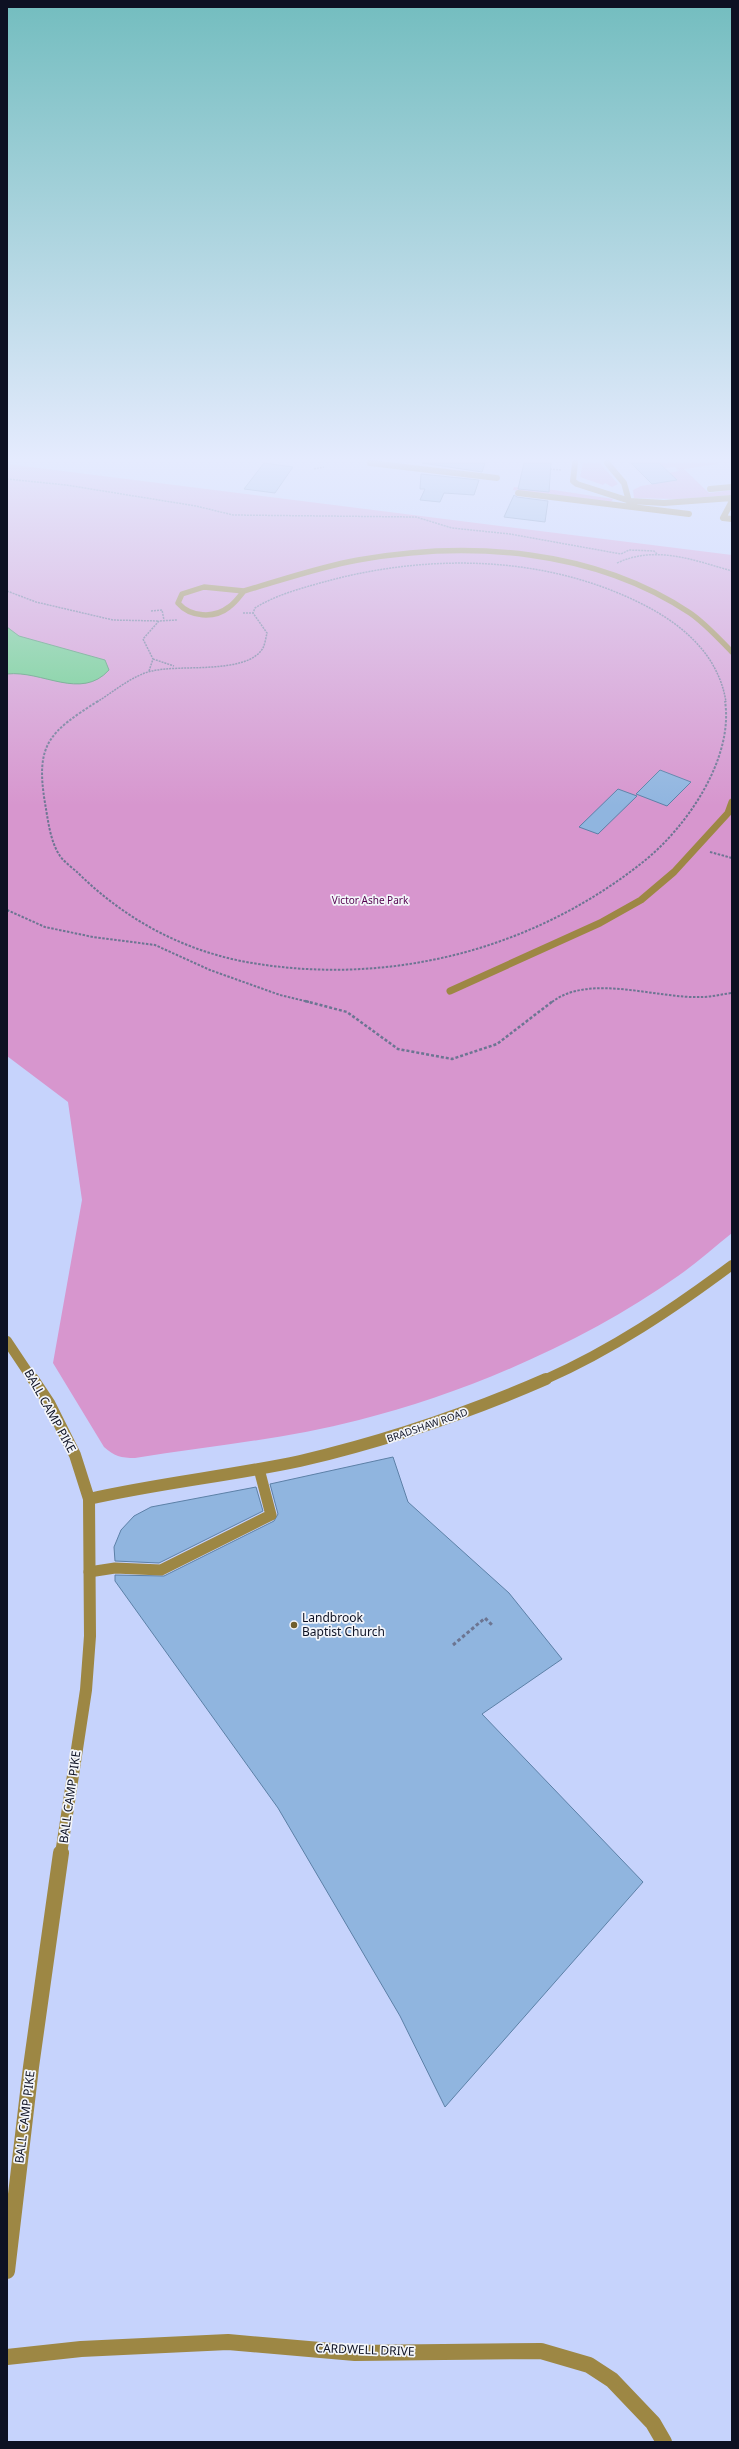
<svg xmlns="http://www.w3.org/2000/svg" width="739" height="2449" viewBox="0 0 739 2449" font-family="'Noto Sans',sans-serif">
  <rect width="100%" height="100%" fill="#c6d3fc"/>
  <path fill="#d796ce" d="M 583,463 L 600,463 L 618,484 L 612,487 L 605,483 L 603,485 L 580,477 Z
    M 659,463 L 716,463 L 718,464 L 684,469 L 709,493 L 732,490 L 732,495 L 679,499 L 634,498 L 633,490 L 641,486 L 676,480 L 669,473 L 679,471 L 675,467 L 665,468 Z
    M 7,464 L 732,555 L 732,1233 C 714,1247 697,1263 678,1276 C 588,1340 467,1393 359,1420 C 286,1439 210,1446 135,1458 C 121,1458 114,1456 104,1447 L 53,1363 L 82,1200 L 68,1102 L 7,1056 Z
    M 514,487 L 554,490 L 613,499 L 611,502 L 513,490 Z"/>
  <path fill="#63ca82" stroke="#499266" d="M 7,627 L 19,636 L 105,660 L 109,670 C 81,701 42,670 7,674 Z"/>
  <path fill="#90b5df" stroke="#5c80a7" d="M 264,463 L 293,467 L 275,493 L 244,489 Z
    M 422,463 L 485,463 L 482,472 Z
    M 524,463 L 551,463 L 549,492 L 518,489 Z
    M 631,463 L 659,463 L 677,480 L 652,484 Z
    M 421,474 L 479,480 L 474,495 L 444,493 L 440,502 L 420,500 L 425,489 L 420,489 Z
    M 514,495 L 517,497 L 548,501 L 545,522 L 504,517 Z
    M 660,770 L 691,782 L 667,806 L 636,794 Z
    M 618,789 L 637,796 L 598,834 L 579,827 Z
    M 393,1457 L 408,1502 L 509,1593 L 562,1659 L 482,1714 L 643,1882 L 445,2107 L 400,2016 L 278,1808 L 115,1581 L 115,1575 L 164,1576 L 274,1521 L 278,1514 L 270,1484 Z
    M 256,1487 L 263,1511 L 159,1563 L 115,1561 L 114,1547 L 121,1530 L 134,1516 L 151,1507 Z"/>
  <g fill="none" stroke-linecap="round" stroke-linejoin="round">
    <path stroke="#6c7592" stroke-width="1.5" stroke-dasharray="2 1" stroke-linecap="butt" d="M 314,469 L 324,467
      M 550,469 L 562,470
      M 7,479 L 66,485 L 196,506 L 233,515 L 416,517 L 452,528 L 510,534 L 621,554 L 629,550 L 654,551 L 657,554
      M 617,563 C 656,545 693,560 732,571
      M 7,591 L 36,602 L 113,620 L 159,621
      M 151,611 L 162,610 L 164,620
      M 243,613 L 253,613
      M 153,659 L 174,666
      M 149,671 L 153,659 L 143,639 L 159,621 L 177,620
      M 97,702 C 113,692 133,675 152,671 C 180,664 247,675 263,648 C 265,644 266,637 267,633 L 253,613 L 255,608 C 277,594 306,587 331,580 C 435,553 550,556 646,606 C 686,627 719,657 726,702"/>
    <path stroke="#6c7592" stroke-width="2" stroke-dasharray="2.5 1.5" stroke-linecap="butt" d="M 98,701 C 50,732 35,743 45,803 C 48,820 50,841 60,856 C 65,863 73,868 78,873 C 124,918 178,948 241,961 C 383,988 530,952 643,862 C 686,828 734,759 725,701
      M 710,852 L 732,858
      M 7,910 L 45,927 L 93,937 L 155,945 L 210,970 L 280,995 L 309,1002
      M 552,1002 C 590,973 657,999 702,997 C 712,997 722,994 732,993"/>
    <path stroke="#6c7592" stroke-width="2.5" stroke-dasharray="3 2" stroke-linecap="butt" d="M 305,1001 L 347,1012 L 398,1049 L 452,1059 L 497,1044 L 553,1001"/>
    <path stroke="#6c7592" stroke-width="3" stroke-dasharray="3.5 2.5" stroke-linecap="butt" d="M 453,1645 L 485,1618 L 492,1625"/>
    <path stroke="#9d8744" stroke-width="5.5" d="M 204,587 L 244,591 C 239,597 235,603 229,607 C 214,619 190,617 178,603 L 182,594 Z
      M 244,591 C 282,580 319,567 358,560 C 469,540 594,549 690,613 C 706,624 719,639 732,652"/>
    <path stroke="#9d8744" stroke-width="7" d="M 450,991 L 600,923 L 641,900 L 674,872 L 728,813 L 732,802"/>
    <path stroke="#9d8744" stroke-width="11" d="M 89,1572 L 115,1568 L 161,1570 L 271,1515 L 259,1469"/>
    <path stroke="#9d8744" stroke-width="6" d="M 370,463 L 497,478
      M 575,463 L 573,481 L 577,484 L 630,501 L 664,503 L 732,498
      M 607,463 L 624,483 L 630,505
      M 710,489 L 732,487
      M 518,493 L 689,514
      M 732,501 L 723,518 L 732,519"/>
    <path stroke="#9d8744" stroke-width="16" d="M 7,2357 L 81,2349 L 228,2342 L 355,2353 L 541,2351 L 589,2365 L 612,2380 L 653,2423 L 664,2442"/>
    <path stroke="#9d8744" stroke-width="10" d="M 7,1341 L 33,1380
      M 544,1380 C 612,1350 673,1309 732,1265"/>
    <path stroke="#9d8744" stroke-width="12" d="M 33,1379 L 49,1403 L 75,1455 L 89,1499 L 90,1636 L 86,1690 L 61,1854
      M 89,1499 C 159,1483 230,1476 300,1461 C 385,1441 466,1414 546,1379"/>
    <path stroke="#9d8744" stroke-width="16" d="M 7,2271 L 31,2067 L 61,1853"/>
  </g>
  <linearGradient id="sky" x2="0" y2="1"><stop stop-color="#73bdbf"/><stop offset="0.57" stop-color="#e5ebfe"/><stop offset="1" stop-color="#e5ebfe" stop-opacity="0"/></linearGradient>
  <rect width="739" height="806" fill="url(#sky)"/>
  <circle fill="#705f2d" stroke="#f3f5fa" stroke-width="1.5" cx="294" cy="1625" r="4"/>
  <g text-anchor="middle" stroke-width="3.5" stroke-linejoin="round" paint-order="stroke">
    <g font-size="10" fill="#54034f" stroke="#f3f5fa">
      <text x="370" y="904">Victor Ashe Park</text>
    </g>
    <g font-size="10" fill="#0d1123" stroke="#f3f5fa">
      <text transform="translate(427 1425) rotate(-19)" y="4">BRADSHAW ROAD</text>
    </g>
    <g font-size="12" fill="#0d1123" stroke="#f3f5fa">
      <text transform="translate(50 1411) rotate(61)" y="4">BALL CAMP PIKE</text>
      <text transform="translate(70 1797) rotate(-82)" y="4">BALL CAMP PIKE</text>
      <text transform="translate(25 2117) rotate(-83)" y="4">BALL CAMP PIKE</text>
      <text transform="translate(365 2350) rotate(2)" y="4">CARDWELL DRIVE</text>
    </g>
    <g font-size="12" fill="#0d1123" stroke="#f3f5fa" text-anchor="start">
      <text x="302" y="1622">Landbrook<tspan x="302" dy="14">Baptist Church</tspan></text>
    </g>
  </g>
  <rect width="739" height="2449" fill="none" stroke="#0d1123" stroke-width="16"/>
</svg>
